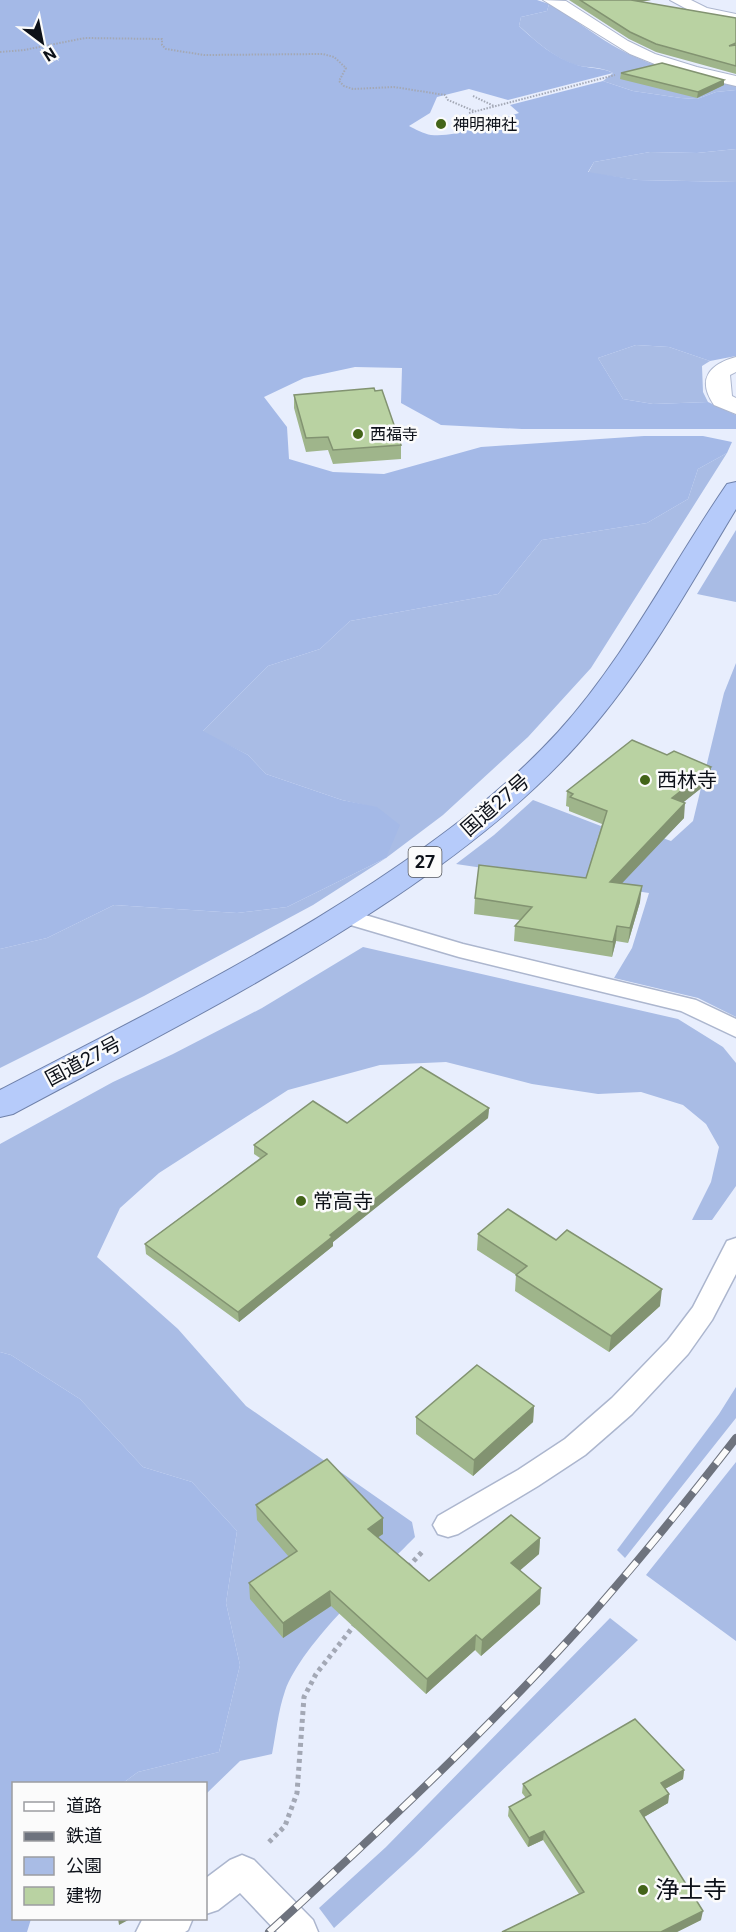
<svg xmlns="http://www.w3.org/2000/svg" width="736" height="1932" viewBox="0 0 736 1932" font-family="Roboto,'Noto Sans JP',sans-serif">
  <rect width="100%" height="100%" fill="#e8eefd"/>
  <path fill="#a9bce5" d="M 549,4 C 571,16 590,32 612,45 C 650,67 693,78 736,86 L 736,90 L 716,92 L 697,99 L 681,98 L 633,91 L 603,81 L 613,73 C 602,67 592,68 580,66 C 557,61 536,41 519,26 L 521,17 L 547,11 Z
    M 736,149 L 736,182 L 638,180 L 588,173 L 594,162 L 650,152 L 697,153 Z
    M 636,345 L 669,347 L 710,361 L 702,366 L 703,392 L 708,402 L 653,404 L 623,399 L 598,358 Z
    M 727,453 L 591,668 L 528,737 L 443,815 L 386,858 L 313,905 L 144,996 L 0,1068 L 0,949 L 47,938 L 114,905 L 237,913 L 287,907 L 386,858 L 377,808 L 342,800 L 266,774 L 248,755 L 202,732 L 268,666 L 320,649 L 350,621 L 498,594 L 542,540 L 647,523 L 688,499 L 698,469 Z
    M 736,530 L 736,602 L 697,594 Z
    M 736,663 L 736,1017 L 698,998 L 614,978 L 632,948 L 649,893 L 456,864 L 494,835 L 533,800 L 614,831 L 632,827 L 671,841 L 693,821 L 724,693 Z
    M 363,947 L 678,1019 L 723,1047 L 736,1063 L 736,1186 L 712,1220 L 692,1220 L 711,1182 L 719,1147 L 706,1124 L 683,1105 L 641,1092 L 598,1094 L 532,1084 L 446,1062 L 380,1065 L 288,1090 L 159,1173 L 120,1208 L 97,1257 L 178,1329 L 246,1406 L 412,1522 L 415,1537 C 377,1576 303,1642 285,1691 C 278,1711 276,1734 272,1754 L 240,1761 L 206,1794 L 206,1784 L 123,1783 L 138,1772 L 219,1752 L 240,1665 L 226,1603 L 237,1531 L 192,1482 L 143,1467 L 80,1399 L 11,1355 L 0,1352 L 0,1144 L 113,1082 L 173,1054 L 262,1008 Z
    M 736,1387 L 736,1418 L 625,1558 L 617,1550 L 719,1414 Z
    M 736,1462 L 736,1641 L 646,1575 Z
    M 610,1618 L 638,1640 L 414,1855 L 334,1928 L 319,1908 L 386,1847 Z"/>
  <path fill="#a4b9e7" d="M 0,0 L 537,0 L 549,4 L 547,11 L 521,17 L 519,26 C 536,42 555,58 577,65 C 590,69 601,67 613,73 L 508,100 L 469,89 L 437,97 L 430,113 L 409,126 C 415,129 424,134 431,135 C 458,138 493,121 519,113 L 510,105 L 603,81 L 633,91 L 681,98 L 697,99 L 716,92 L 736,90 L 736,149 L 697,153 L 650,152 L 594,162 L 588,172 L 638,180 L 736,182 L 736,356 L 710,361 L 669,347 L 636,345 L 598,358 L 623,399 L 653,404 L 708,402 L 736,415 L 736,429 L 522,429 L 441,425 L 401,403 L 402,368 L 355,367 L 304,378 L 264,397 L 287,427 L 289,459 L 333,472 L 384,474 L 481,447 L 644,436 L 703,436 L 732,442 L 727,453 L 698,469 L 688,499 L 647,523 L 542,540 L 498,594 L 350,621 L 320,649 L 268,666 L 203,731 L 248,755 L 266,774 L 342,800 L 377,807 L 400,825 L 386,858 L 287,907 L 237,913 L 114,905 L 47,938 L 0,949 Z
    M 0,1352 L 11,1355 L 80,1399 L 143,1467 L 192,1482 L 237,1531 L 226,1603 L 240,1665 L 219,1752 L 138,1772 L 123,1783 L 14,1784 L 14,1918 L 31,1919 L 27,1932 L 0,1932 Z"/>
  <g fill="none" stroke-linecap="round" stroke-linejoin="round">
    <defs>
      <path id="service" d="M 345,909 L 463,944 L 696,1000 L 736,1019 L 736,1037 L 681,1011 L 459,957 L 337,921 L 334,916 L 337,911 Z
        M 736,1238 L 736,1274 L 712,1320 L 688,1354 L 632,1414 L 585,1455 L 538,1486 L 458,1534 L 448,1537 L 438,1534 L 433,1525 L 438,1516 L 518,1470 L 565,1439 L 612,1398 L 668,1340 L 693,1307 L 727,1241 Z
        M 242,1855 L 254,1860 L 313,1920 L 318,1932 L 277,1932 L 240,1893 L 218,1910 L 206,1914 L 206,1878 L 230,1860 Z
        M 143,1918 L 193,1918 L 188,1930 L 185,1932 L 136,1932 Z"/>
      <path id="minor" d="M 543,0 L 566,1 L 628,41 L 655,54 L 697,67 L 736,76 L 736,86 L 672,71 L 630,54 Z
        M 736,357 L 736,372 L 730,375 L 732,396 L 736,398 L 736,414 L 714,405 C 696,379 710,364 736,357 Z"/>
      <path id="secondary" d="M 670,0 L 691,0 L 707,8 L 736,14 L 736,24 L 696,14 Z"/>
      <path id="trunk" d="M 736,482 L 736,509 C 687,590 641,675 577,745 C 524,804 460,853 395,897 C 273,979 142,1045 13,1114 L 0,1117 L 0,1090 C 127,1024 254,961 374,882 C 439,839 504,791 558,732 C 626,657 670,567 727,484 Z"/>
    </defs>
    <use href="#service" stroke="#acb6ce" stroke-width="3"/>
    <use href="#minor" stroke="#acb6ce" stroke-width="2"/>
    <use href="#secondary" stroke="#acb6ce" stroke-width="2"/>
    <use href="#trunk" stroke="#6f81aa" stroke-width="2"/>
    <path stroke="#a3a8b5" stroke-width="2" stroke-dasharray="1.5 1.5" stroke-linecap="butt" d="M 0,52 L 24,50 L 85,38 L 162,39 L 162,45 L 166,49 L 204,55 L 323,54 L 334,57 L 346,68 L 339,81 L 344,86 L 353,89 L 394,87 L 445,95 L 448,100 L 474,111
      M 473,96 L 494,106
      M 469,113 L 615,75"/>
    <path stroke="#a3a8b5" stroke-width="5" stroke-dasharray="4 4" stroke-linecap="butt" d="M 408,1567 L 423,1551
      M 269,1842 L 285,1826 L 297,1793 L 304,1697 L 316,1674 L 356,1623"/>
    <use href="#service" fill="#fff" fill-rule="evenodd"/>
    <use href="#minor" fill="#fff" fill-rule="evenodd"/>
    <use href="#secondary" fill="#fff" fill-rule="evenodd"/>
    <use href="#trunk" fill="#b6cbfa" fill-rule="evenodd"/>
    <defs>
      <path id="rail" d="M 269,1932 C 374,1836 478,1739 574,1634 C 631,1571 684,1505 736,1438"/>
    </defs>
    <use href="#rail" stroke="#6e737e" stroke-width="8"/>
    <use href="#rail" stroke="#fbfbfb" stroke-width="6" stroke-dasharray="18" stroke-linecap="butt"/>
  </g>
  <path fill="#9fb58b" d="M 569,0 L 651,0 L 641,2 L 736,18 L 736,74 L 656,52 L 629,39 Z
    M 621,73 L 724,80 L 724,85 L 697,98 L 620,79 Z
    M 294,395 L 401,445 L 401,459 L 333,464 L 328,450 L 306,452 L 294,408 Z
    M 667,755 L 711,767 L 709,782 L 683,802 L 684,818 L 621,883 L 640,902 L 628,943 L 616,941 L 612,957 L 514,941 L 515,926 L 520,920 L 474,914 L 475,898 L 586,878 L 602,824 L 569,811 L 569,807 L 566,806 L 567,791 Z
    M 489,1108 L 488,1118 L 333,1242 L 333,1246 L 239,1322 L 146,1254 L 145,1244 L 260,1158 L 254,1154 L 254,1145 L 347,1123 Z
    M 478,1234 L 660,1306 L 609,1352 L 515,1291 L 516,1275 L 477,1250 Z
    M 534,1406 L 533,1422 L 473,1476 L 416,1434 L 416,1417 Z
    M 256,1505 L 383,1534 L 378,1537 L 429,1581 L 540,1538 L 539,1554 L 520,1570 L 540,1604 L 481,1656 L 475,1650 L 426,1694 L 331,1606 L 283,1638 L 250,1599 L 249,1583 L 289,1557 L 257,1520 Z
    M 684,1770 L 683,1779 L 665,1789 L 669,1794 L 668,1803 L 644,1817 L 701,1920 L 677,1932 L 502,1932 L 579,1894 L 543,1840 L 528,1847 L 508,1816 L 509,1807 L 526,1798 L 522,1793 L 523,1784 Z"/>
  <path fill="#829371" d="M 619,0 L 651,0 L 619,5 Z
    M 724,80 L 724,85 L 697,98 L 698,92 Z
    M 711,767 L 709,782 L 670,813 L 672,798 Z
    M 685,803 L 684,818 L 609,897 L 610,882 Z
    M 642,886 L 640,902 L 628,943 L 630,928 Z
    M 617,926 L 616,941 L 612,957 L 613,942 Z
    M 489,1108 L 488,1118 L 333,1242 L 333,1246 L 239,1322 L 238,1312 L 330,1235 Z
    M 662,1289 L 660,1306 L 609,1352 L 611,1336 Z
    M 534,1406 L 533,1422 L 473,1476 L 474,1460 Z
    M 383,1518 L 383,1534 L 368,1544 L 368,1529 Z
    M 540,1538 L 539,1554 L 510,1579 L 511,1563 Z
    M 541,1588 L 540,1604 L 481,1656 L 482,1640 Z
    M 330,1591 L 331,1606 L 283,1638 L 283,1623 Z
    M 476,1635 L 475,1650 L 426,1694 L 427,1679 Z
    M 684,1770 L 683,1779 L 659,1792 L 661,1783 Z
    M 669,1794 L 668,1803 L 639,1820 L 640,1811 Z
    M 544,1831 L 543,1840 L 528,1847 L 529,1838 Z
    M 703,1911 L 701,1920 L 677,1932 L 661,1932 Z
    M 118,1918 L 132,1918 L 119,1925 Z"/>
  <path fill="#b9d2a2" stroke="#829371" stroke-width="1.5" d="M 580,0 L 631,0 L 736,18 L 736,43 L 729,46 L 736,45 L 736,66 L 656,44 L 630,32 Z
    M 662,63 L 724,80 L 698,92 L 621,73 Z
    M 374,388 L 375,391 L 382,390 L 401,445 L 333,450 L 328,437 L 306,438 L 294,395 Z
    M 632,740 L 667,755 L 674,751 L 711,767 L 672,798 L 685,803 L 610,882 L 642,886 L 630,928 L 617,926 L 613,942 L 515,926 L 532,907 L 475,898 L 479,865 L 586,878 L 607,811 L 570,797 L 573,794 L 567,791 Z
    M 421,1067 L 489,1108 L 330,1235 L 332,1237 L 238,1312 L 145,1244 L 267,1154 L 254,1145 L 313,1101 L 347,1123 Z
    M 508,1209 L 556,1240 L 567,1230 L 662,1289 L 611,1336 L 516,1275 L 527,1266 L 478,1234 Z
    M 477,1365 L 534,1406 L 474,1460 L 416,1417 Z
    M 327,1459 L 383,1518 L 368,1529 L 429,1581 L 511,1515 L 540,1538 L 511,1563 L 541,1588 L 482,1640 L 476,1635 L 427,1679 L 330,1591 L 283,1623 L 249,1583 L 297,1551 L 256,1505 Z
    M 635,1719 L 684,1770 L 661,1783 L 669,1794 L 640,1811 L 703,1911 L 661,1932 L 502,1932 L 584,1892 L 544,1831 L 529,1838 L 509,1807 L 531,1795 L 523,1784 Z"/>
  <g fill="#436419" stroke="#fbfbfb" stroke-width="2">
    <circle cx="441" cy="124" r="6"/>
    <circle cx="358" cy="434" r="6"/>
    <circle cx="645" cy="780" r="6"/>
    <circle cx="301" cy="1201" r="6"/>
    <circle cx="643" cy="1890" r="6"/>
  </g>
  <g text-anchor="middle" stroke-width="5" stroke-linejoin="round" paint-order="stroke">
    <g font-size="16" fill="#0d1119" stroke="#fbfbfb" text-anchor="start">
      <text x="453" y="130">神明神社</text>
      <text x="370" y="440">西福寺</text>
    </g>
    <rect fill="#fbfbfb" stroke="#54575d" stroke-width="1.5" x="408.5" y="847" width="33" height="30" rx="4.5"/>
    <g font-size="18" font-weight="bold" fill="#0d1119">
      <text x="425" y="868">27</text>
    </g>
    <g font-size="20" fill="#0d1119" stroke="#fbfbfb" text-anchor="start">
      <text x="657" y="787">西林寺</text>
      <text x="313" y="1208">常高寺</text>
    </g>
    <g font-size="20" fill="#0d1119" stroke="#fbfbfb">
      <text transform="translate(495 805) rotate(-41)" y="7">国道27号</text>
      <text transform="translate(83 1061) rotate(-28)" y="7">国道27号</text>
    </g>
    <g font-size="24" fill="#0d1119" stroke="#fbfbfb" text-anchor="start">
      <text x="655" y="1898">浄土寺</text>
    </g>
  </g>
  <rect x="12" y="1782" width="195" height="138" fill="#fbfbfb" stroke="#9c9da1" stroke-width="1.5"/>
  <rect x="24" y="1802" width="30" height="9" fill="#ffffff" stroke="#9c9da1" stroke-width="1.5"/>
  <text x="66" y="1812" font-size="18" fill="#0d1119">道路</text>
  <rect x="24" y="1832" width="30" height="9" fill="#6e737e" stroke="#9c9da1" stroke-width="1.5"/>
  <text x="66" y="1842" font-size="18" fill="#0d1119">鉄道</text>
  <rect x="24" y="1857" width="30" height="18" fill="#a9bce5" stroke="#9c9da1" stroke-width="1.5"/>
  <text x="66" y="1872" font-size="18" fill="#0d1119">公園</text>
  <rect x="24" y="1887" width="30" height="18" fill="#b9d2a2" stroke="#9c9da1" stroke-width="1.5"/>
  <text x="66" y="1902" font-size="18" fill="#0d1119">建物</text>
  <g transform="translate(42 42) rotate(148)" stroke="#fbfbfb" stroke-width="4.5" paint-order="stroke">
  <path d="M0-4.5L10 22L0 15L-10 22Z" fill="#0d1119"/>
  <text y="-9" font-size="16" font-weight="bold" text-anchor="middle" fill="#0d1119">N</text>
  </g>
</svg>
